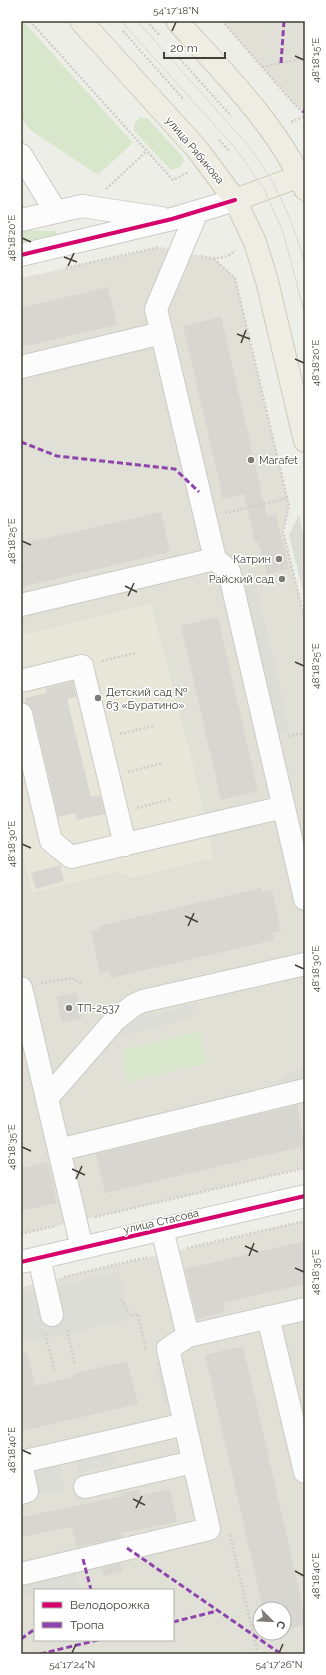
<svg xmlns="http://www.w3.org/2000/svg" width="326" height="1675" viewBox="0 0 326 1675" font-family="Raleway,sans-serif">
  <rect width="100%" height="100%" fill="#eeeee9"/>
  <path fill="#e1e0d6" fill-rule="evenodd" d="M 222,21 L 305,21 L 305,114 L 295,105 Z
    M 162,247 L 214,259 L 235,278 L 289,506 L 283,532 L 305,620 L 305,1168 L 21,1234 L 21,278 Z
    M 305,1221 L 305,1654 L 21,1654 L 21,1287 ZM 35,1590 L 173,1590 L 173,1640 L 35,1640 ZM 260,1609 L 284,1609 L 284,1633 L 260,1633 Z"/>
  <path fill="#e8e6d9" d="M 151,604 L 192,760 L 214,858 L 134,878 L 117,872 L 32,893 L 21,846 L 21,635 Z"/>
  <path fill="#d8e7cb" d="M 21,21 L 23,21 L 133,143 L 98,175 L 30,130 L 21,117 Z
    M 140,117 L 148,119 L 182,156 L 184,161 L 180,167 L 171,170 L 134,131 L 134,125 Z
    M 21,230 L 56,231 L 58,239 L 21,247 Z
    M 200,1031 L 207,1063 L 128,1082 L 121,1050 Z"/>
  <path fill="#ddddd8" d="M 299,515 L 305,542 L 305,600 L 289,535 Z
    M 256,584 L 290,731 L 278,734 L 244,587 Z
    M 198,1003 L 188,1019 L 119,1036 L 116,1024 Z
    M 305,1069 L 305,1086 L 276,1093 L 283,1074 Z
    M 119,1272 L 129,1320 L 21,1344 L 21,1294 Z
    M 164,1361 L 174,1403 L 165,1405 L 155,1363 Z
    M 110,1447 L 115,1464 L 79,1473 L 75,1456 Z
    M 58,1458 L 65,1489 L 21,1499 L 21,1467 Z
    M 72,1554 L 79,1587 L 64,1590 L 35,1590 L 35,1597 L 21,1600 L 21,1566 Z"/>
  <path fill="#d7d6d1" d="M 108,287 L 117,325 L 21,347 L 21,308 Z
    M 221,317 L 267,516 L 276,514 L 289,569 L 267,574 L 258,542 L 255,543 L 244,494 L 223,499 L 183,326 Z
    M 161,512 L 170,552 L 21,587 L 21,544 Z
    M 218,617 L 258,791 L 221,800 L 181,626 Z
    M 73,681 L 76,697 L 67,699 L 91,797 L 100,795 L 105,814 L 77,820 L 75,813 L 58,817 L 33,711 L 26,703 L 25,698 L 47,693 L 46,688 Z
    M 60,865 L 64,881 L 36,889 L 31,873 Z
    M 261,888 L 262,892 L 272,890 L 281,931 L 272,933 L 274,940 L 111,978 L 110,972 L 100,974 L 91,931 L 100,929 L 99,926 Z
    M 76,993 L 82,1018 L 62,1023 L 56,997 Z
    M 297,1105 L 305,1146 L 105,1193 L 96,1154 Z
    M 48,1162 L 57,1203 L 21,1211 L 21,1168 Z
    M 305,1241 L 305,1284 L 223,1303 L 225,1312 L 197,1319 L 185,1269 Z
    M 243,1346 L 305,1615 L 305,1625 L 284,1630 L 284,1609 L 263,1609 L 205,1355 Z
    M 21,1353 L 27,1353 L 35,1386 L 74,1377 L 73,1374 L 127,1361 L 138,1404 L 21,1431 Z
    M 170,1489 L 177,1522 L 122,1533 L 123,1537 L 76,1547 L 72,1527 L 21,1537 L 21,1517 L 123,1496 L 123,1493 L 139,1490 L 140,1496 Z
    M 120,1563 L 122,1571 L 104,1576 L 102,1568 Z"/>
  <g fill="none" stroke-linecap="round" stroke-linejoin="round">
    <defs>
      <path id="minor" d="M 21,155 L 56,212
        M 197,212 L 156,309 L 215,559 L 229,571 L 305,899
        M 21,220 L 82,206 L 161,218
        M 21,255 L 172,219 L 235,200
        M 21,367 L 162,333
        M 21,605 L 215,559
        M 21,681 L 82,666 L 125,845
        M 21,714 L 51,841 L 71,857 L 284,807
        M 21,988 L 82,1248
        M 47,1098 L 115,1020 L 134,1005 L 143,1001 L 305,964
        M 59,1150 L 305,1090
        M 162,1229 L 188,1336 L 305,1309
        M 39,1258 L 52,1315
        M 21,1262 L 305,1196
        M 268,1317 L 305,1472
        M 21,1462 L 185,1424 L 168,1349 L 188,1336
        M 21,1465 L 27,1491 L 21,1493
        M 85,1487 L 193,1462
        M 21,1574 L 209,1529 L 185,1424"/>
      <path id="major" d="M 81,21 L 197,149 L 235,200 L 255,242 L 267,281 L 305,441
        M 177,21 C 222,71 279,127 305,189
        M 235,200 L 300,176"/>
    </defs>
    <use href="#minor" stroke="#cccbc6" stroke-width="24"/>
    <use href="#major" stroke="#cecbb8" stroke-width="24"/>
    <path stroke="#cfceca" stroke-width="2.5" stroke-dasharray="2 2" stroke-linecap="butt" d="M 30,21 L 173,180 L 189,172
      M 147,21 L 160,36
      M 222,21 L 295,105 L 305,114
      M 123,31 L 184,100
      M 180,59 L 231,116
      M 262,67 L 305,58
      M 291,122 L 305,116
      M 219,140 L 230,152
      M 106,189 L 147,151
      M 201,256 C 212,259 227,260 235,250
      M 214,259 L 235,278 L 289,506 L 283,532 L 305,620
      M 66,268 L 159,247
      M 225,513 L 288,498
      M 102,661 L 135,653
      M 111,696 L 143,688
      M 120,734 L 153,726
      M 288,736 L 305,733
      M 128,772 L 163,763
      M 137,808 L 171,799
      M 41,983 L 72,978 L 82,984
      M 95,1217 L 305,1168
      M 21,1234 L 56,1226
      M 187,1248 L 305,1221
      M 64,1277 L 147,1257
      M 121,1299 L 131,1316 L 138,1314 L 146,1351
      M 67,1330 L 75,1365
      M 45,1334 L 55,1372
      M 230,1535 L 258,1654"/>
    <use href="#minor" stroke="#fcfcfc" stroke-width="22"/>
    <use href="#major" stroke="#efede3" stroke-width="22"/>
    <path stroke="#d8d8d7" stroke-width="1" d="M 121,21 L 236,149 L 264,189 L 283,232 L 305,315
      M 137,21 L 247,144 C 275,181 293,219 305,264"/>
    <path stroke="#8e44ad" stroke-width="3" stroke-dasharray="6 3" stroke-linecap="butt" d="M 281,63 L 284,21
      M 303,113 L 305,110
      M 21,442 L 57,456 L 175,469 L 199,492
      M 127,1548 L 281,1654
      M 83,1559 L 91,1590
      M 173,1622 L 217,1611
      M 21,1639 L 35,1629
      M 40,1654 L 98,1640"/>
    <defs>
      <path id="cycleway" d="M 21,255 L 172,219 L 235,200
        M 21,1262 L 305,1196"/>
    </defs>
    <use href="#cycleway" stroke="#fff" stroke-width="6"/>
    <use href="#cycleway" stroke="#d6006c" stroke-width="4"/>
  </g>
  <path fill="none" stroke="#433f36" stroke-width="1.5" d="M 172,31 L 176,22M 295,56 L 304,60M 22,238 L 31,242M 64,257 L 77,262M 68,266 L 74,253M 237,334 L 250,339M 241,343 L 246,330M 295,359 L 304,363M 22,541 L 31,545M 125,586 L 137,592M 128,596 L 134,583M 295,662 L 304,666M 22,844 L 31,848M 185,916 L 198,922M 188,926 L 194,913M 295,965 L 304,969M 22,1147 L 31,1151M 72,1169 L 85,1175M 76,1179 L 82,1166M 245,1246 L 258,1252M 249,1256 L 254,1243M 295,1268 L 304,1272M 22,1450 L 31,1454M 133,1499 L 145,1505M 136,1508 L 142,1496M 295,1571 L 304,1576M 72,1653 L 76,1644M 279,1653 L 283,1644"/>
  <g fill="#7f7c75" stroke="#fff" stroke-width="1.5">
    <circle cx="251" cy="460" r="4"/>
    <circle cx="279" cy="559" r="4"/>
    <circle cx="282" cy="579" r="4"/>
    <circle cx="98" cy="698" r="4"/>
    <circle cx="69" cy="1008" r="4"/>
  </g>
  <g text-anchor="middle" stroke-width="3" stroke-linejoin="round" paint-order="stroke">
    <g font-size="11" fill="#433f36" stroke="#fff">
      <text transform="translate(195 150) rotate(50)" y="4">улица Рябикова</text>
      <text transform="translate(161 1221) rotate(-13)" y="4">улица Стасова</text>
    </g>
    <g font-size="11" fill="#433f36" stroke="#fff" text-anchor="start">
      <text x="259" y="464">Marafet</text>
      <text x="271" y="563" text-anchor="end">Катрин</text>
      <text x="274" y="583" text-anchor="end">Райский сад</text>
      <text x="106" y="696">Детский сад №<tspan x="106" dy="13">63 «Буратино»</tspan></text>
      <text x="77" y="1012">ТП-2537</text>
    </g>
  </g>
  <rect width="326" height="1675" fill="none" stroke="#ffffff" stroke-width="44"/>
  <rect x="34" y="1589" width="140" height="52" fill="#ffffff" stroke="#b4b2af"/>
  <rect x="42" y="1602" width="20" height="6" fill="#d6006c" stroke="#b4b2af"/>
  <text x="70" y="1609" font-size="12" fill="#433f36">Велодорожка</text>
  <rect x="42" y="1622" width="20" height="6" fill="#8e44ad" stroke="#b4b2af"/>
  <text x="70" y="1629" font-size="12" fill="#433f36">Тропа</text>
  <g transform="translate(272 1621) rotate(114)"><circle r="19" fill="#ffffff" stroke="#b4b2af"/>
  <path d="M0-3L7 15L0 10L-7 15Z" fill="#7f7c75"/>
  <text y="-6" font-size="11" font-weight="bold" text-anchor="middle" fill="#433f36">С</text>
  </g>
  <path d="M164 52v6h61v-6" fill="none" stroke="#433f36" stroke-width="2"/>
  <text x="170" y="52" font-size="12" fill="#433f36" stroke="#ffffff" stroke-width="3" paint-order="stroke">20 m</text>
  <rect x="22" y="22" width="282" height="1631" fill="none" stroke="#433f36" stroke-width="1.5"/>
  <g font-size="10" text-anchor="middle" fill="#433f36">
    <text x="176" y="14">54°17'18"N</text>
    <text transform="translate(315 60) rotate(-90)" y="4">48°18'15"E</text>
    <text transform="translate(11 238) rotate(-90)" y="4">48°18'20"E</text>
    <text transform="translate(315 363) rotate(-90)" y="4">48°18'20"E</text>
    <text transform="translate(11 541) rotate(-90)" y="4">48°18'25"E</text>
    <text transform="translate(315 666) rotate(-90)" y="4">48°18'25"E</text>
    <text transform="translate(11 844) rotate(-90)" y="4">48°18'30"E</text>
    <text transform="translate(315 969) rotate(-90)" y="4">48°18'30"E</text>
    <text transform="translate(11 1147) rotate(-90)" y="4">48°18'35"E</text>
    <text transform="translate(315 1272) rotate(-90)" y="4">48°18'35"E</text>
    <text transform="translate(11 1450) rotate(-90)" y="4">48°18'40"E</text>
    <text transform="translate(315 1576) rotate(-90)" y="4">48°18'40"E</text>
    <text x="72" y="1668">54°17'24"N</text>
    <text x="279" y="1668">54°17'26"N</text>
  </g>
</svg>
